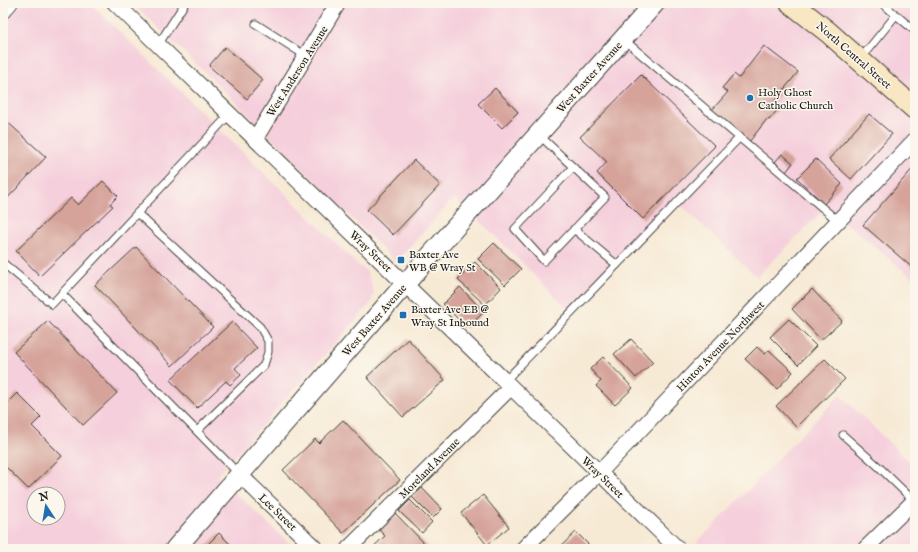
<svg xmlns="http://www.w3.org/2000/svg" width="918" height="552" viewBox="0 0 918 552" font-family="'IM FELL English',serif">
  <rect width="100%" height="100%" fill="#fbf7ec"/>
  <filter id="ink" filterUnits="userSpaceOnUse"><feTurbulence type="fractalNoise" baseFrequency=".025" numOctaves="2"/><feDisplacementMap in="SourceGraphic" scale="8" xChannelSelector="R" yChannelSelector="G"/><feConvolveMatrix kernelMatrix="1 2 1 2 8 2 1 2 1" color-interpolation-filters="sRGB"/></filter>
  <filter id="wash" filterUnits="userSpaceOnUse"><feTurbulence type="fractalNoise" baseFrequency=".012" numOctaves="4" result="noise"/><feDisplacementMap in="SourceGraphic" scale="16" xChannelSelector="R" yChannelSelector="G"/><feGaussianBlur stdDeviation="0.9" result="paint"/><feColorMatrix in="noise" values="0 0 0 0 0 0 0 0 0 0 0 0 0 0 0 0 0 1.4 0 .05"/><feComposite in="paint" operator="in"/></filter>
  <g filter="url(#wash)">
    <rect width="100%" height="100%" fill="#f7ead5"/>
    <path fill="#f5cfdc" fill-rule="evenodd" d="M 23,3 L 90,3 L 357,264 L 367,272 L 374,292 L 371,303 L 217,476 L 295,549 L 3,549 L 3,25 ZM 34,494 L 58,494 L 58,518 L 34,518 Z
      M 132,3 L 915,3 L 915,280 L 852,228 L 824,209 L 757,277 L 678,202 L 571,312 L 481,222 L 454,198 L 396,262 L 220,87 Z
      M 840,395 L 915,467 L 915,549 L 691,549 Z"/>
    <g id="blocks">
      <path fill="#d5a39a" d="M 764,46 L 798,72 L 773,103 L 779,108 L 769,120 L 767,119 L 749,142 L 711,111 L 728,92 L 722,88 L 734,74 L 739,78 Z
        M 225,47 L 263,80 L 247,99 L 209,66 Z
        M 641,75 L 715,146 L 643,219 L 597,173 L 607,162 L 580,137 Z
        M 495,88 L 518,112 L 502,128 L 478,104 Z
        M 869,114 L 892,134 L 851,179 L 829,159 Z
        M 3,118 L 46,157 L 3,203 Z
        M 782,154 L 793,163 L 786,172 L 775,162 Z
        M 816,159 L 842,184 L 824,204 L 797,178 Z
        M 414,160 L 440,185 L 393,235 L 367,210 Z
        M 915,166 L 915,270 L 863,225 Z
        M 103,181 L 118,196 L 110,204 L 113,206 L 40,276 L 16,251 L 71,198 L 78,205 Z
        M 494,243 L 521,269 L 505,285 L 478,259 Z
        M 136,247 L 213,327 L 172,366 L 95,285 Z
        M 475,262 L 501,288 L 485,305 L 458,280 Z
        M 460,287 L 484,312 L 467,328 L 443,304 Z
        M 812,289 L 842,321 L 821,340 L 792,309 Z
        M 789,319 L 816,346 L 798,365 L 770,337 Z
        M 48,321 L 117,393 L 83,425 L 14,352 Z
        M 232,322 L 257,348 L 235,368 L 241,375 L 230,385 L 226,381 L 197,408 L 170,380 Z
        M 408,339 L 445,380 L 403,417 L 367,377 Z
        M 631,339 L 653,362 L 636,378 L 614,354 Z
        M 757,347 L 765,354 L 769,350 L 793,372 L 777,389 L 745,359 Z
        M 603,357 L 633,388 L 615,405 L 596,386 L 601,381 L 590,369 Z
        M 825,359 L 845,379 L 796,427 L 776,406 Z
        M 17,393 L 41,417 L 32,426 L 62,456 L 28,489 L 3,464 L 3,407 Z
        M 343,420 L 400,480 L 343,533 L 283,470 L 315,439 L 319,443 Z
        M 422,488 L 442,509 L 433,518 L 412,497 Z
        M 483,495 L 509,527 L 487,545 L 461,513 Z
        M 410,500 L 432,522 L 422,533 L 399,511 Z
        M 395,513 L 430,549 L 371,549 L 385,536 L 378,529 Z
        M 576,532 L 593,549 L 562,549 L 560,547 Z
        M 219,533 L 235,549 L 203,549 Z"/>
    </g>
  </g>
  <g filter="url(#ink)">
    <use href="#blocks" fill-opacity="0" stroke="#3d3b38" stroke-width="1"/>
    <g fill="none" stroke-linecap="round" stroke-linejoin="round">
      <defs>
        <path id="service" d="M 882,3 L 915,31
          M 256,24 L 306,56
          M 623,39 L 838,221
          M 158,45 L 185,3
          M 861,58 L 896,15
          M 538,134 L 605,197 L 544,261 L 515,229 L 573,167
          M 137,213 L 260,327 L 268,341 L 268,352 L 264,365 L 197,431
          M 574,229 L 617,265
          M 3,263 L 52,304 L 230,114
          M 62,294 L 240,475
          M 505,381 L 740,137
          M 843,435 L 879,467 L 914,501
          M 732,548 L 733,549"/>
        <path id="minor" d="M 115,3 L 678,549
          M 3,11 L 10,3
          M 255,139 L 338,3
          M 240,475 L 316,549
          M 348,549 L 511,387
          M 523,549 L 599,473 L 915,140
          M 865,549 L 915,500"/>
        <path id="tertiary" d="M 175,549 L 405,284 L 655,3"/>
        <path id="secondary" d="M 791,3 L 828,32 L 915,109"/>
      </defs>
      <use href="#service" stroke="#3d3b38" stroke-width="9"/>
      <use href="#minor" stroke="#3d3b38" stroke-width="17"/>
      <use href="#tertiary" stroke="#3d3b38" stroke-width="21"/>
      <use href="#secondary" stroke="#3d3b38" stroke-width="23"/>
      <use href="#service" stroke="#fff" stroke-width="7"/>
      <use href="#minor" stroke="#fff" stroke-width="15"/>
      <use href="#tertiary" stroke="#fff" stroke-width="19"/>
      <use href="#secondary" stroke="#f9e7c3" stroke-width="21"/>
    </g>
  </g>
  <g fill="#1f6fb2" stroke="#fbf7ec" stroke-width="1.5">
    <circle cx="750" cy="98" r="4"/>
    <rect x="397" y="256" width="8" height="8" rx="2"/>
    <rect x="399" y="311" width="8" height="8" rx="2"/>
  </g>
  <g text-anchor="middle" stroke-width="3" stroke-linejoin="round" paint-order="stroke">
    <g font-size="11" fill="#1c1c1c" stroke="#fbf7ec">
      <text transform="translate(854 55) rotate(41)" y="4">North Central Street</text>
      <text transform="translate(297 71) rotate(-58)" y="4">West Anderson Avenue</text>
      <text transform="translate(589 77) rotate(-48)" y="4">West Baxter Avenue</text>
      <text transform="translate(371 251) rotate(44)" y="4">Wray Street</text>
      <text transform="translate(374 320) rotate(-49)" y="4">West Baxter Avenue</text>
      <text transform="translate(720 346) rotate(-46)" y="4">Hinton Avenue Northwest</text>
      <text transform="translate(429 468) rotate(-45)" y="4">Moreland Avenue</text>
      <text transform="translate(603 477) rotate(44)" y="4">Wray Street</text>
      <text transform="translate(278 512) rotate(44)" y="4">Lee Street</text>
    </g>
    <g font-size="11" fill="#1c1c1c" stroke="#fbf7ec" text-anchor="start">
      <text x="758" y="96">Holy Ghost<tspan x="758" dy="13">Catholic Church</tspan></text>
      <text x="409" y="258">Baxter Ave<tspan x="409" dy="13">WB @ Wray St</tspan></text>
      <text x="411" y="313">Baxter Ave EB @<tspan x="411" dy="13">Wray St Inbound</tspan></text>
    </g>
  </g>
  <rect width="918" height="552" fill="none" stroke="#fbf7ec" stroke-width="16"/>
  <g transform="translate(46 506) rotate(348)"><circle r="19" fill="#fbf7ec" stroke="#a29f99"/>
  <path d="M0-3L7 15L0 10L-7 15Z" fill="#1f6fb2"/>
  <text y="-6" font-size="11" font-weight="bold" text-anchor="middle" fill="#1c1c1c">N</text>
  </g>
</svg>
